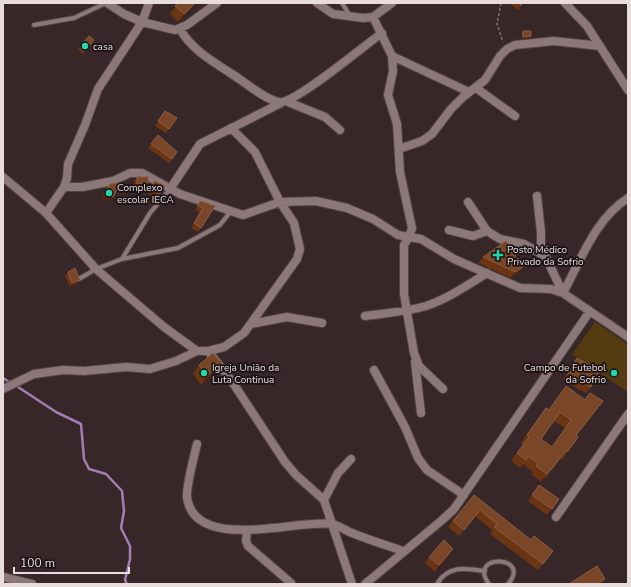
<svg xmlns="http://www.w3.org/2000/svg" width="631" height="587" viewBox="0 0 631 587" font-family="'Nunito Sans',sans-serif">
  <rect width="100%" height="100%" fill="#382728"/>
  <path fill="#543c10" d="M 595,322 L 628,345 L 628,392 L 572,354 Z"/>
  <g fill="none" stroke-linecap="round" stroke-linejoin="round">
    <path stroke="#a27eb2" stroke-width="2.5" d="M 3,378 L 11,383
      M 15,385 L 56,412 L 81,424 L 84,459 L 89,469 L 106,474 L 122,491 L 124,511 L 121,528 L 130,546 L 130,559 L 125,580 L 127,584"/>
    <defs>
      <path id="service" d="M 342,3 L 350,16
        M 34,25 L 74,18 L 106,3
        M 122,259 L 150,213 L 170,189
        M 79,279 L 96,269 L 122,259 L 178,248 L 220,225 L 231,211
        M 437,584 C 448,565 466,568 485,571
        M 489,584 C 466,553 533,555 508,584"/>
      <path id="minor" d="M 107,3 L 124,14 L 142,22 L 175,30 L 187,25 L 217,3
        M 317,3 L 333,14 L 363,18 L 373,17 L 392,3
        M 565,3 L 587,26 L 628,90
        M 373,17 L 392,56 L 393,71 L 388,95 L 397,124 L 400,172 L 412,228 L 409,237 L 421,239 L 454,259 L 520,288 L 551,289 L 563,293 L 628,337
        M 180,29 C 191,49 213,62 232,74 C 245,82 265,100 279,102 C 294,105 366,44 382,33
        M 392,56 L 469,92
        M 476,88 L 515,116
        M 288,102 L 325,117 L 340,130
        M 399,149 L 422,141 L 432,134 L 451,109 L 463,97 L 485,80 L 500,56 L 507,49 L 515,45 L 554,41 L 600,46
        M 3,177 L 46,213 L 96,269 L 110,281 L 164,327 L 197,351 L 208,351 L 231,380 L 285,462 L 296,475 L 324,500 L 352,584
        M 64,187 L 82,187 L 113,181 L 130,173 L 142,173 L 180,194 L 243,215 L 280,202 L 316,201 L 347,208 L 373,219 L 398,235 L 409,237 L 404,245 L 404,294 L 414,353 L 419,366 L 443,389
        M 170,189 L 200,144 L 281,103
        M 537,196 L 541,232 L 541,247 L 563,293
        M 468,202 L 487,231 L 500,239 L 524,244 L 543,255
        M 46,213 L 64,187 L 67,178 L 68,164 L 85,125 L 98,89 L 142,22 L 149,3
        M 449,230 L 473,236 L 487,231
        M 563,293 C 581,260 595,219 628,198
        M 365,316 C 385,313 406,312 426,306 C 447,299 468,285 487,273
        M 251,324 L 287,317 L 322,323
        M 208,351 L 224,347 L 244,333 L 297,259 L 300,249 L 294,223 L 280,202 L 255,152 L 231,128
        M 415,362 L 421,413
        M 374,370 L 405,427 L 418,458 L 427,470 L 464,495
        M 3,389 L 34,374 L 63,370 L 84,371 L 126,367 L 150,369 L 176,361 L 197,351
        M 197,444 C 194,457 186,486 187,498 C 196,553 297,519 332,524 C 338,525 346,531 352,533 C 369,540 386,545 403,551
        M 324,500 L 338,473 L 351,459
        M 556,517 L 628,414
        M 247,530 L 246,541 L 248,546 L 291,583
        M 3,577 L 32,584
        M 365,584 L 441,521 L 454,509 L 590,311"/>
    </defs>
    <use href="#service" stroke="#534546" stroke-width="6"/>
    <use href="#minor" stroke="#534546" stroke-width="10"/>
    <path stroke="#7e6f70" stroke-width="1.5" stroke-dasharray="3 2" stroke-linecap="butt" d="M 501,3 L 497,24 L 503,42"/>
    <use href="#service" stroke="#8c7879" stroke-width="4"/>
    <use href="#minor" stroke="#8c7879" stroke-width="8"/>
  </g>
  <path fill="#6b3412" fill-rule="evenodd" d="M 178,3 L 196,3 L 178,22 L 170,14 Z
    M 509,3 L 523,3 L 518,10 Z
    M 523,31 L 531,36 L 529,38 L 522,39 L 522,33 Z
    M 94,40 L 83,54 L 78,49 L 81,45 Z
    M 165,111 L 177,118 L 166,133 L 155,126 Z
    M 151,144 L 174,157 L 169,163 L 148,148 Z
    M 137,177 L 148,183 L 145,188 L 134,188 L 134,181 Z
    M 110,184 L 110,201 L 102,198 L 107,188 Z
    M 165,186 L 156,199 L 147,192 L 150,188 Z
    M 200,201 L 215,206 L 198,232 L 191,228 L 200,212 L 195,210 Z
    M 483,257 L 518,273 L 511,278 L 478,263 Z
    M 68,272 L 77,284 L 70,287 L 65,276 Z
    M 577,358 L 591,387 L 586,393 L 563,380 Z
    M 199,365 L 216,371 L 201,385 L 193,374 Z
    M 585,400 L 603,401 L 576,436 L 578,437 L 562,460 L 560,458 L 546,478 L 544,477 L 541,482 L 531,474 L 533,472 L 523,464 L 520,468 L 511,461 L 523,445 L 521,443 L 546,408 L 549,410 ZM 554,421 L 565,428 L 552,447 L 541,439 Z
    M 539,485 L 559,499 L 547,515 L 528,501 Z
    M 474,495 L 531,540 L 553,551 L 538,570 L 490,534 L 492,530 L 475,516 L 459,536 L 448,527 Z
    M 449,555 L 435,572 L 425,563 L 429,557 Z"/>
  <path fill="#512712" d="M 195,3 L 196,3 L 178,22 L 184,14 Z
    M 531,36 L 529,38 L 522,39 L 523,37 Z
    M 148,183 L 145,188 L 134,188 L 137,184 Z
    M 105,194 L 113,197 L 110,201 L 102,198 Z
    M 523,267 L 518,273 L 511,278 L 515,272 Z
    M 80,280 L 77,284 L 70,287 L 72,283 Z
    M 222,363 L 216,371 L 201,385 L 207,376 Z
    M 603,401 L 597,409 L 570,444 L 576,435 Z
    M 453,549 L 449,555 L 435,572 L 439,565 Z
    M 605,579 L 602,584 L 599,584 L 599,583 Z"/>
  <path fill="#794628" stroke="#8a5d44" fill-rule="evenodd" d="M 178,3 L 195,3 L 184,14 L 175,6 Z
    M 518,3 L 523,3 L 521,5 Z
    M 523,31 L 531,31 L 531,36 L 523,37 Z
    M 89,36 L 94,40 L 86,49 L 81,45 Z
    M 165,111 L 177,118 L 169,129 L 158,121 Z
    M 158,135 L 177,152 L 172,159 L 151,144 Z
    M 137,177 L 148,177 L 148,183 L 137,184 Z
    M 155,181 L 165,186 L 159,195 L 150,188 Z
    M 120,183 L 113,197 L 105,194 L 110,184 Z
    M 200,201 L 215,206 L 201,228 L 194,223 L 203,208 L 198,206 Z
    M 506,241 L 523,267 L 515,272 L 483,257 Z
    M 75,268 L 80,280 L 72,283 L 68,272 Z
    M 213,353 L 222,363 L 207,376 L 199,365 Z
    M 577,358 L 600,371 L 591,387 L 568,373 Z
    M 566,386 L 585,400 L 590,393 L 603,401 L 576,435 L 578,437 L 568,451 L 566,450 L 551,470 L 550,469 L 547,474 L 536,466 L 538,463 L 528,456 L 526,460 L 517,453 L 529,437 L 527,435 L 546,408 L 549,410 ZM 560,412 L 571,420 L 552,447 L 541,439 Z
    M 539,485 L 559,499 L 552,509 L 532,495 Z
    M 474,495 L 531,540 L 534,536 L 553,551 L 543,564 L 494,527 L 497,524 L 480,510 L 464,530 L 453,521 Z
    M 444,540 L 453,549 L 439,565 L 429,557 Z
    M 597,566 L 605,579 L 599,583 L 600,584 L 569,584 Z"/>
  <g fill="#25d5ae" stroke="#1a1213" stroke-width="1.5">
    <circle cx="85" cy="46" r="4"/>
    <circle cx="109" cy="193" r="4"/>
    <path d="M496 249h4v4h4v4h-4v4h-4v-4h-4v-4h4z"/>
    <circle cx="204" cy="373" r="4"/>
    <circle cx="614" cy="373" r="4"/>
  </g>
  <g text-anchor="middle" stroke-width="3.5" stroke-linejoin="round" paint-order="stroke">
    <g font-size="10" fill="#e8dcdd" stroke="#1a1213" text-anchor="start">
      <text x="93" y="50">casa</text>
      <text x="117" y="191">Complexo<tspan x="117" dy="12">escolar IECA</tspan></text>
      <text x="507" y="253">Posto Médico<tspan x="507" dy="12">Privado da Sofrio</tspan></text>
      <text x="212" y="371">Igreja União da<tspan x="212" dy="12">Luta Continua</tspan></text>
      <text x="606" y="371" text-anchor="end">Campo de Futebol<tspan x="606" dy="12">da Sofrio</tspan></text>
    </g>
  </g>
  <rect width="631" height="587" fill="none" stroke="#e8dcdd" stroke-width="8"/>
  <path d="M14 567v6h115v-6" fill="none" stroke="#e8dcdd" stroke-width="2"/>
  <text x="20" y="567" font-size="12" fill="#e8dcdd" stroke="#1a1213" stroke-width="3" paint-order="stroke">100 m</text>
</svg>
